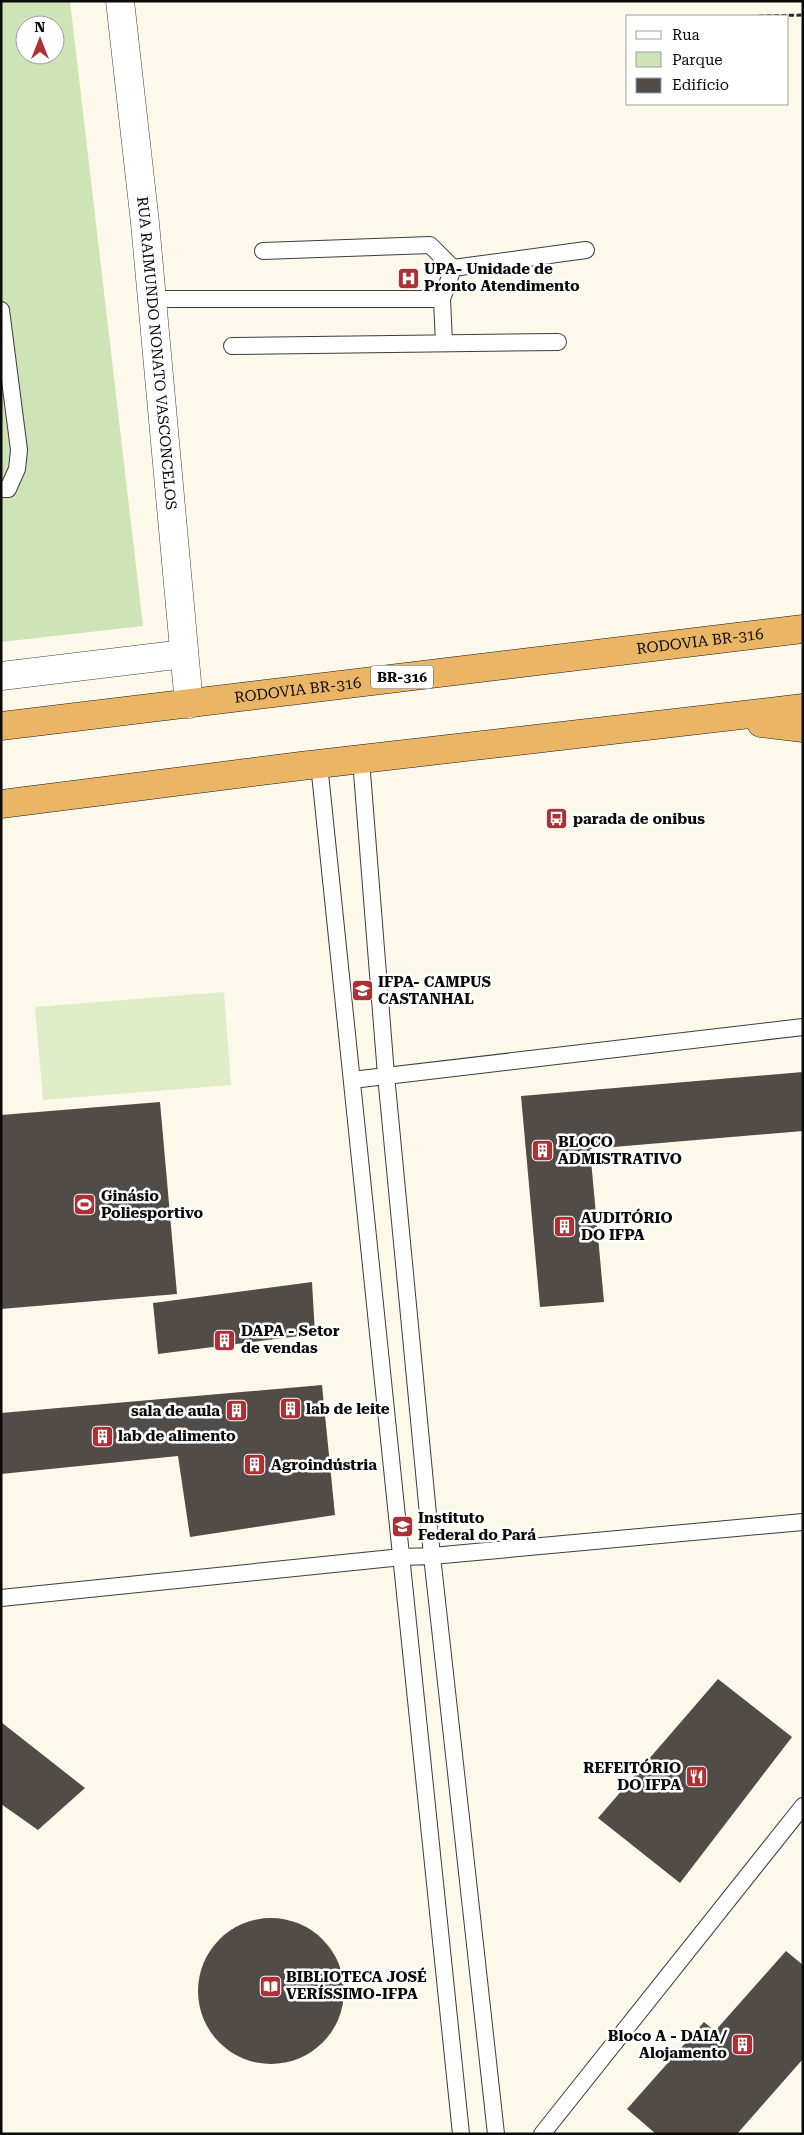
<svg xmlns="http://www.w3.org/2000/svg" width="804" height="2135" viewBox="0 0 804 2135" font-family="'Roboto Serif',serif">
  <rect width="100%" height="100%" fill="#fdf9ea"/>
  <path fill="#cee4b7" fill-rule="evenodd" d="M 1,1 L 70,1 L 143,626 L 1,642 ZM 25,25 L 55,25 L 55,55 L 25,55 Z"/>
  <path fill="#dfecc8" d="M 224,992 L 231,1085 L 43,1100 L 35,1007 Z"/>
  <path fill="#524c48" d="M 803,1072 L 803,1131 L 590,1149 L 604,1302 L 540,1307 L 521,1096 Z
    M 160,1102 L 177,1294 L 1,1309 L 1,1115 Z
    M 312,1282 L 315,1334 L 158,1354 L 153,1303 Z
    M 322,1385 L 335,1515 L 190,1537 L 178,1456 L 1,1474 L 1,1413 Z
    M 718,1679 L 792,1737 L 680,1883 L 598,1818 Z
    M 1,1722 L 85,1788 L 38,1830 L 1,1804 Z
    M198 1991a73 73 0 1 1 146 0a73 73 0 1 1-146 0Z
    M 786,1951 L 803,1965 L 803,2059 L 737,2134 L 656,2134 L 627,2109 L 704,2022 L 715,2031 Z"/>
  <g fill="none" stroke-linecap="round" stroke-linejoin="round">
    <defs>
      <path id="service" d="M 453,268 L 586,250
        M 152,299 L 442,299 L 453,268 L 430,245 L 263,251
        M 442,299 L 444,343
        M 1,310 L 19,450 L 17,469 L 8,489 L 1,489
        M 232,346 L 558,342
        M 361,760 L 386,1075 L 432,1556 L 496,2134
        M 319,764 L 461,2134
        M 352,1080 L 803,1027
        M 1,1598 L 402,1557 L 432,1556 L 803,1522
        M 542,2134 L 803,1806"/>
      <g id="minor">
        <path id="s1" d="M 120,1 L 145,223 L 189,704"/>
        <path d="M 1,676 L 184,654"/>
      </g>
      <g id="trunk">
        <path d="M 761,723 L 803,728"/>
        <path id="s2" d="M 1,726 L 803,629"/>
        <path d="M 1,804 L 301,766 L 803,708"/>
      </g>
    </defs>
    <use href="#service" stroke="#3d3d3d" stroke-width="18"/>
    <use href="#minor" stroke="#3d3d3d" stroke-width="29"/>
    <use href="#trunk" stroke="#1b1b1b" stroke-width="29"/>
    <path stroke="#2c2c2c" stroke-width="3" stroke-dasharray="5 2.5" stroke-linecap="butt" d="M 759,16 L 803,15"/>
    <use href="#service" stroke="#fff" stroke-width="16"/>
    <use href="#minor" stroke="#fff" stroke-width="28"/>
    <use href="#trunk" stroke="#eab564" stroke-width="28"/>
  </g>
  <defs>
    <symbol id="hospital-square" viewBox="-11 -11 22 22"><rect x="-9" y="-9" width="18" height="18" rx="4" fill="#ad3035" stroke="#fff"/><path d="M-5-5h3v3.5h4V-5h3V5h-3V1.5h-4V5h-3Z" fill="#fff"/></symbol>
    <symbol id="bus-square" viewBox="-11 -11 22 22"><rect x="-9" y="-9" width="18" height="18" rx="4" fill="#ad3035" stroke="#fff"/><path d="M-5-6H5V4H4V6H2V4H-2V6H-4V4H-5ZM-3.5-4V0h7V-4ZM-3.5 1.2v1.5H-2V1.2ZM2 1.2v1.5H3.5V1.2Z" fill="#fff"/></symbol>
    <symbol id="university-square" viewBox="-11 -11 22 22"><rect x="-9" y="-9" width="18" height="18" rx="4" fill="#ad3035" stroke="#fff"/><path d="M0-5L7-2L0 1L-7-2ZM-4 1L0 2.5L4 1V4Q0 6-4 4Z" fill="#fff"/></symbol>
    <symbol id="building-square" viewBox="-11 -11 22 22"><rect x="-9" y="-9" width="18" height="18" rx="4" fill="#ad3035" stroke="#fff"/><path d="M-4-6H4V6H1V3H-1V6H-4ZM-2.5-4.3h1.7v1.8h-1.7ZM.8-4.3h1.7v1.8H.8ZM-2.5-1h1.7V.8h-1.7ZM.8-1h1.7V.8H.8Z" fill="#fff"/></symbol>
    <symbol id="stadium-square" viewBox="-11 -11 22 22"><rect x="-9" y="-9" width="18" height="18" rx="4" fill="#ad3035" stroke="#fff"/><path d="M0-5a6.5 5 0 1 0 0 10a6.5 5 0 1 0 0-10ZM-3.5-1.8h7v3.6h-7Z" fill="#fff"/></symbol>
    <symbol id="restaurant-square" viewBox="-11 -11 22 22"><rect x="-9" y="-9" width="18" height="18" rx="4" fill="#ad3035" stroke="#fff"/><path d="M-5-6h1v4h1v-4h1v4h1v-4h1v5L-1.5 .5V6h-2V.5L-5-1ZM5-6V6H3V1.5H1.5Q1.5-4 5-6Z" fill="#fff"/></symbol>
    <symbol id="library-square" viewBox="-11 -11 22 22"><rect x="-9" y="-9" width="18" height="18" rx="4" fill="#ad3035" stroke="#fff"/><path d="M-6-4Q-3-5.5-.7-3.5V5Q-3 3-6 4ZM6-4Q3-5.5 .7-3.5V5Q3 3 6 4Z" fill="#fff"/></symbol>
  </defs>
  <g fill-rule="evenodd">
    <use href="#hospital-square" x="396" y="266" width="25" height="25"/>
    <use href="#bus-square" x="544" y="806" width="25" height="25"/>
    <use href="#university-square" x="350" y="978" width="25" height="25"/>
    <use href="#building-square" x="530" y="1138" width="25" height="25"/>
    <use href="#stadium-square" x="72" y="1192" width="25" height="25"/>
    <use href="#building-square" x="552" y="1214" width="25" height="25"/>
    <use href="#building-square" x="212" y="1328" width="25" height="25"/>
    <use href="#building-square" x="278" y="1396" width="25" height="25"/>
    <use href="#building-square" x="224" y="1398" width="25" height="25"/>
    <use href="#building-square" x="90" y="1424" width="25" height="25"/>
    <use href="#building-square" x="242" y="1452" width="25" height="25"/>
    <use href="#university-square" x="390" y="1514" width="25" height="25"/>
    <use href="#restaurant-square" x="684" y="1764" width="25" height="25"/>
    <use href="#library-square" x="258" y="1974" width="25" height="25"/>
    <use href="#building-square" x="730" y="2032" width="25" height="25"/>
  </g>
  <g text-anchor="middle" stroke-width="5" stroke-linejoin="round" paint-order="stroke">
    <rect fill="#fff" stroke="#545454" stroke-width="1" x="371" y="665.5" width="62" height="23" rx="4"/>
    <g font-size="14" font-weight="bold" fill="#0a0a0a">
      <text x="402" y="682">BR-316</text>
    </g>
    <g font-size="15" font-weight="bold" fill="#0a0a0a" stroke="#fff" text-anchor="start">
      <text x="424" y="274">UPA- Unidade de<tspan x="424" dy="17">Pronto Atendimento</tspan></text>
      <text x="573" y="824">parada de onibus</text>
      <text x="378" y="987">IFPA- CAMPUS<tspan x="378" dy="17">CASTANHAL</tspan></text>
      <text x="558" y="1147">BLOCO<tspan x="558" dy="17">ADMISTRATIVO</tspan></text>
      <text x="101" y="1201">Ginásio<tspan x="101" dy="17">Poliesportivo</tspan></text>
      <text x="581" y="1223">AUDITÓRIO<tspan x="581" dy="17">DO IFPA</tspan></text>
      <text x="241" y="1336">DAPA - Setor<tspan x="241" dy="17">de vendas</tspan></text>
      <text x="306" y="1414">lab de leite</text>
      <text x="220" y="1416" text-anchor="end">sala de aula</text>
      <text x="118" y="1441">lab de alimento</text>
      <text x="271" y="1470">Agroindústria</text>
      <text x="418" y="1523">Instituto<tspan x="418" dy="17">Federal do Pará</tspan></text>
      <text x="681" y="1773" text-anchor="end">REFEITÓRIO<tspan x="681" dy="17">DO IFPA</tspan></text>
      <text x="286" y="1982">BIBLIOTECA JOSÉ<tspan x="286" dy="17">VERÍSSIMO-IFPA</tspan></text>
      <text x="727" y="2041" text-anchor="end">Bloco A - DAIA/<tspan x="727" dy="17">Alojamento</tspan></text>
    </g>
    <g font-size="15" fill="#0a0a0a" stroke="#fff">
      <text dy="5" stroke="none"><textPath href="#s1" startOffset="354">RUA RAIMUNDO NONATO VASCONCELOS</textPath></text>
      <text dy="5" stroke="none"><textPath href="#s2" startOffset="704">RODOVIA BR-316</textPath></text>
      <text dy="5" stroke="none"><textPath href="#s2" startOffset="299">RODOVIA BR-316</textPath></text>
    </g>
  </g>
  <rect width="804" height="2135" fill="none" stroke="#0a0a0a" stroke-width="5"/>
  <rect x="626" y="15" width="162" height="90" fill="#ffffff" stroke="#9d9d9d"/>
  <rect x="636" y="31" width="25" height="8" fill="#ffffff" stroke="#9d9d9d"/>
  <text x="672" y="40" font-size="15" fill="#0a0a0a">Rua</text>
  <rect x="636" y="52" width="25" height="15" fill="#cee4b7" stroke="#9d9d9d"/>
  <text x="672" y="65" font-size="15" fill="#0a0a0a">Parque</text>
  <rect x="636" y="78" width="25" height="15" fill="#524c48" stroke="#9d9d9d"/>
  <text x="672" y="90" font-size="15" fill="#0a0a0a">Edifício</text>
  <g transform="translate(40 40)"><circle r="24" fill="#ffffff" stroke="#9d9d9d"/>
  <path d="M0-4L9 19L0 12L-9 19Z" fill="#ad3035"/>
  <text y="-8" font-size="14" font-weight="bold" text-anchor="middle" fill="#0a0a0a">N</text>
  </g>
</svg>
